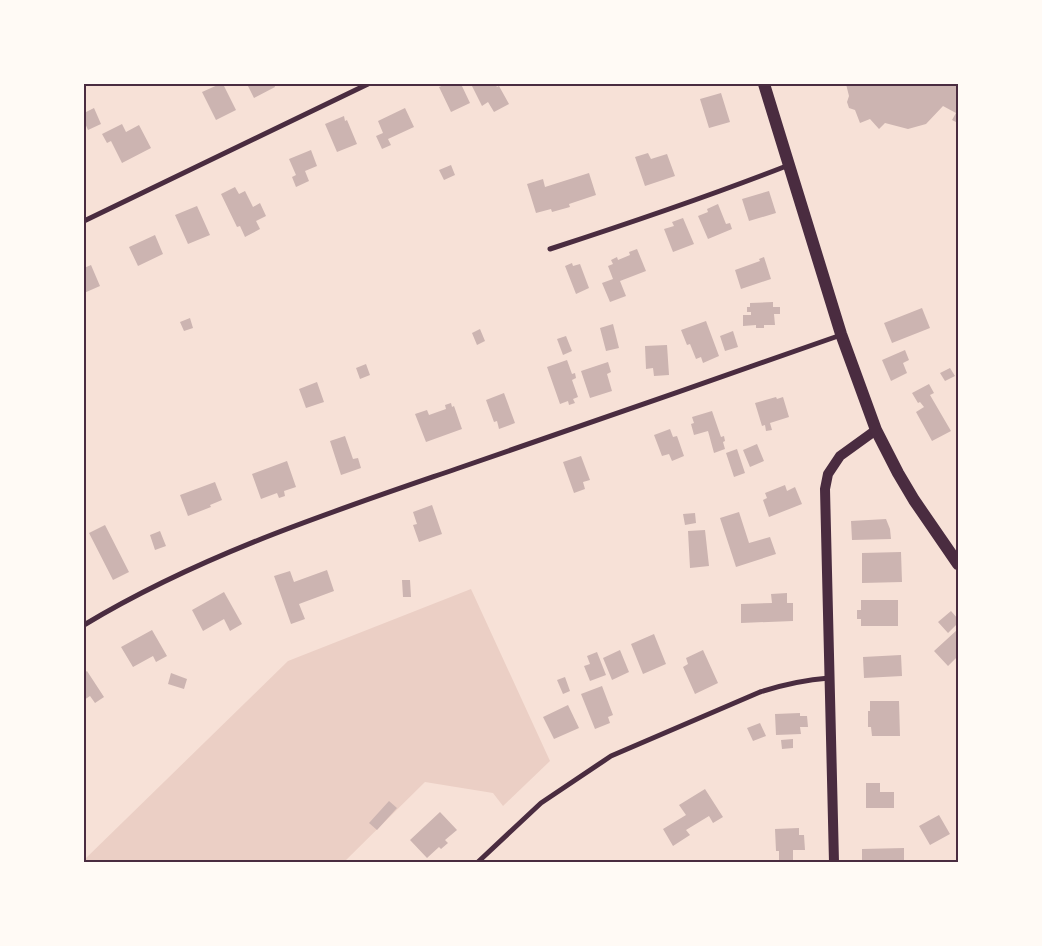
<svg xmlns="http://www.w3.org/2000/svg" width="1042" height="946" viewBox="0 0 1042 946" font-family="Roboto,sans-serif">
  <rect width="100%" height="100%" fill="#f7e1d7"/>
  <path fill="#ebcfc5" d="M 471,589 L 550,761 L 503,806 L 493,793 L 425,782 L 344,862 L 84,862 L 84,860 L 288,661 Z"/>
  <path fill="#ccb4b1" d="M 220,84 L 223,84 L 236,110 L 216,120 L 202,92 Z
    M 247,84 L 274,84 L 275,87 L 254,98 Z
    M 446,84 L 461,84 L 470,103 L 451,112 L 439,87 Z
    M 471,84 L 495,84 L 497,87 L 499,86 L 509,104 L 494,112 L 488,102 L 482,106 Z
    M 846,84 L 958,84 L 958,123 L 952,120 L 956,113 L 943,106 L 926,124 L 908,129 L 885,123 L 879,129 L 870,119 L 860,123 L 855,110 L 849,108 L 847,102 L 849,96 Z
    M 721,93 L 730,122 L 709,128 L 700,99 Z
    M 94,108 L 101,124 L 88,130 L 84,121 L 84,113 Z
    M 405,108 L 414,127 L 388,139 L 391,145 L 382,149 L 376,136 L 383,133 L 378,121 Z
    M 344,116 L 345,121 L 347,120 L 357,144 L 337,152 L 325,124 Z
    M 122,124 L 126,132 L 139,125 L 151,148 L 122,163 L 111,141 L 107,143 L 102,134 Z
    M 311,150 L 317,166 L 305,171 L 309,181 L 296,187 L 292,177 L 296,175 L 289,159 Z
    M 648,153 L 651,159 L 667,154 L 675,176 L 645,186 L 635,157 Z
    M 451,165 L 455,175 L 444,180 L 439,170 Z
    M 589,173 L 596,195 L 569,204 L 570,207 L 552,212 L 551,209 L 536,213 L 527,184 L 543,179 L 545,187 Z
    M 235,187 L 239,194 L 245,191 L 253,207 L 260,203 L 266,216 L 256,221 L 260,229 L 245,237 L 240,226 L 237,227 L 221,194 Z
    M 769,191 L 776,213 L 749,221 L 742,199 Z
    M 718,204 L 726,224 L 730,223 L 732,229 L 708,239 L 698,216 L 708,212 L 707,209 Z
    M 197,206 L 210,235 L 188,244 L 175,215 Z
    M 683,218 L 694,244 L 673,252 L 664,229 L 674,226 L 672,222 Z
    M 155,235 L 163,254 L 138,266 L 129,247 Z
    M 637,249 L 646,271 L 620,281 L 626,296 L 610,302 L 602,283 L 613,279 L 608,266 L 613,264 L 611,260 L 617,257 L 618,260 L 630,255 L 629,252 Z
    M 764,257 L 771,279 L 741,289 L 735,270 L 760,261 L 759,259 Z
    M 572,263 L 573,266 L 580,264 L 589,288 L 576,294 L 565,266 Z
    M 91,265 L 100,286 L 84,293 L 84,268 Z
    M 773,302 L 773,307 L 780,307 L 780,314 L 774,314 L 775,325 L 764,325 L 764,328 L 756,328 L 756,325 L 743,326 L 743,315 L 751,315 L 751,312 L 747,312 L 747,307 L 750,307 L 750,303 Z
    M 922,308 L 930,328 L 892,343 L 884,323 Z
    M 190,318 L 193,328 L 184,331 L 180,322 Z
    M 706,321 L 719,356 L 703,363 L 701,357 L 696,359 L 690,344 L 687,345 L 681,330 Z
    M 613,324 L 619,348 L 606,351 L 600,328 Z
    M 480,329 L 485,341 L 477,345 L 472,333 Z
    M 733,331 L 738,347 L 725,351 L 720,336 Z
    M 566,336 L 572,351 L 563,355 L 557,339 Z
    M 667,345 L 669,375 L 654,376 L 653,368 L 646,369 L 645,346 Z
    M 905,350 L 909,360 L 903,363 L 907,373 L 891,381 L 882,360 Z
    M 567,360 L 572,374 L 575,373 L 576,378 L 572,380 L 578,397 L 573,399 L 575,403 L 569,405 L 568,401 L 560,404 L 547,367 Z
    M 608,362 L 611,372 L 607,374 L 612,391 L 590,398 L 581,371 Z
    M 366,364 L 370,375 L 360,379 L 356,368 Z
    M 950,368 L 955,376 L 945,381 L 940,373 Z
    M 317,382 L 324,402 L 306,408 L 299,389 Z
    M 929,384 L 934,393 L 930,395 L 951,431 L 932,441 L 916,412 L 924,407 L 920,402 L 918,403 L 912,393 Z
    M 504,393 L 515,423 L 499,429 L 497,421 L 494,422 L 486,400 Z
    M 776,397 L 777,399 L 783,397 L 789,417 L 770,423 L 772,430 L 766,431 L 765,425 L 762,426 L 755,403 Z
    M 451,403 L 452,407 L 454,406 L 462,429 L 426,442 L 415,414 L 427,410 L 429,415 L 446,409 L 445,405 Z
    M 712,411 L 721,437 L 724,436 L 725,441 L 723,442 L 725,449 L 714,453 L 708,431 L 694,435 L 691,424 L 694,423 L 692,417 Z
    M 670,429 L 673,437 L 677,436 L 684,456 L 672,461 L 669,454 L 662,456 L 654,435 Z
    M 345,436 L 353,459 L 358,458 L 361,468 L 341,475 L 330,441 Z
    M 757,444 L 764,461 L 750,467 L 743,450 Z
    M 737,449 L 745,473 L 734,477 L 726,453 Z
    M 581,456 L 590,480 L 583,482 L 585,489 L 574,493 L 563,462 Z
    M 287,461 L 296,487 L 284,491 L 285,496 L 279,498 L 277,493 L 261,499 L 252,474 Z
    M 215,482 L 222,500 L 210,505 L 211,507 L 188,516 L 180,495 Z
    M 785,485 L 787,491 L 795,487 L 802,504 L 769,517 L 763,500 L 767,498 L 765,493 Z
    M 432,505 L 442,534 L 419,542 L 413,525 L 417,524 L 413,512 Z
    M 739,512 L 749,543 L 770,537 L 776,554 L 736,567 L 720,518 Z
    M 695,513 L 696,523 L 685,525 L 683,514 Z
    M 886,519 L 890,529 L 891,539 L 852,540 L 851,521 Z
    M 105,525 L 129,572 L 113,580 L 89,533 Z
    M 705,530 L 709,566 L 690,568 L 688,531 Z
    M 160,531 L 166,546 L 155,550 L 150,535 Z
    M 901,552 L 902,582 L 862,583 L 862,553 Z
    M 327,570 L 334,591 L 299,604 L 305,619 L 291,624 L 274,576 L 290,571 L 294,582 Z
    M 402,580 L 410,580 L 411,597 L 403,597 Z
    M 224,592 L 242,624 L 230,631 L 224,619 L 203,631 L 192,610 Z
    M 787,593 L 787,603 L 793,603 L 793,621 L 741,623 L 741,604 L 772,603 L 771,594 Z
    M 861,600 L 898,600 L 898,626 L 861,626 L 861,619 L 857,619 L 857,610 L 861,610 Z
    M 951,611 L 958,619 L 958,623 L 948,633 L 938,622 Z
    M 152,630 L 167,656 L 156,662 L 153,656 L 133,667 L 121,647 Z
    M 957,630 L 958,656 L 948,666 L 934,651 Z
    M 654,634 L 666,664 L 643,674 L 631,644 Z
    M 620,650 L 629,672 L 612,680 L 603,658 Z
    M 703,650 L 718,683 L 695,694 L 683,667 L 688,664 L 686,658 Z
    M 597,652 L 606,675 L 590,681 L 584,666 L 590,664 L 587,656 Z
    M 901,655 L 902,676 L 864,678 L 863,657 Z
    M 87,671 L 104,697 L 95,703 L 90,696 L 84,700 L 84,673 Z
    M 171,673 L 187,679 L 184,689 L 168,684 Z
    M 565,677 L 570,691 L 563,694 L 557,680 Z
    M 602,686 L 613,715 L 608,717 L 610,723 L 595,729 L 581,694 Z
    M 870,701 L 899,701 L 900,736 L 872,736 L 871,727 L 868,727 L 868,711 L 870,711 Z
    M 568,705 L 579,728 L 554,739 L 543,717 Z
    M 800,713 L 800,716 L 807,716 L 808,727 L 800,727 L 801,734 L 776,735 L 775,714 Z
    M 760,723 L 766,736 L 753,741 L 747,728 Z
    M 793,739 L 793,748 L 782,749 L 781,740 Z
    M 866,783 L 880,783 L 880,792 L 894,792 L 894,808 L 866,808 Z
    M 705,789 L 723,817 L 713,823 L 709,816 L 686,830 L 690,835 L 673,846 L 663,829 L 686,815 L 679,805 Z
    M 389,801 L 397,808 L 377,830 L 369,823 Z
    M 440,812 L 457,830 L 445,840 L 448,843 L 441,849 L 439,847 L 427,858 L 410,840 Z
    M 939,815 L 950,834 L 930,845 L 919,826 Z
    M 799,828 L 799,835 L 804,835 L 805,850 L 793,850 L 793,861 L 779,862 L 779,851 L 776,851 L 775,829 Z
    M 904,848 L 904,862 L 862,862 L 862,849 Z"/>
  <g fill="none" stroke-linecap="round" stroke-linejoin="round">
    <path stroke="#4a2c40" stroke-width="5" d="M 84,221 L 368,84
      M 550,249 C 630,223 710,196 789,165
      M 84,625 C 200,555 328,513 456,469 C 584,425 713,380 841,335
      M 478,862 L 541,803 L 611,756 L 760,692 C 785,684 803,680 829,678"/>
    <path stroke="#4a2c40" stroke-width="10" d="M 834,862 L 825,489 L 828,474 L 840,456 L 876,430"/>
    <path stroke="#4a2c40" stroke-width="12" d="M 764,84 L 841,334 L 876,430 L 898,473 L 914,500 L 958,564"/>
  </g>
  <rect width="1042" height="946" fill="none" stroke="#fffaf5" stroke-width="170"/>
  <rect x="85" y="85" width="872" height="776" fill="none" stroke="#4a2c40" stroke-width="2"/>
</svg>
